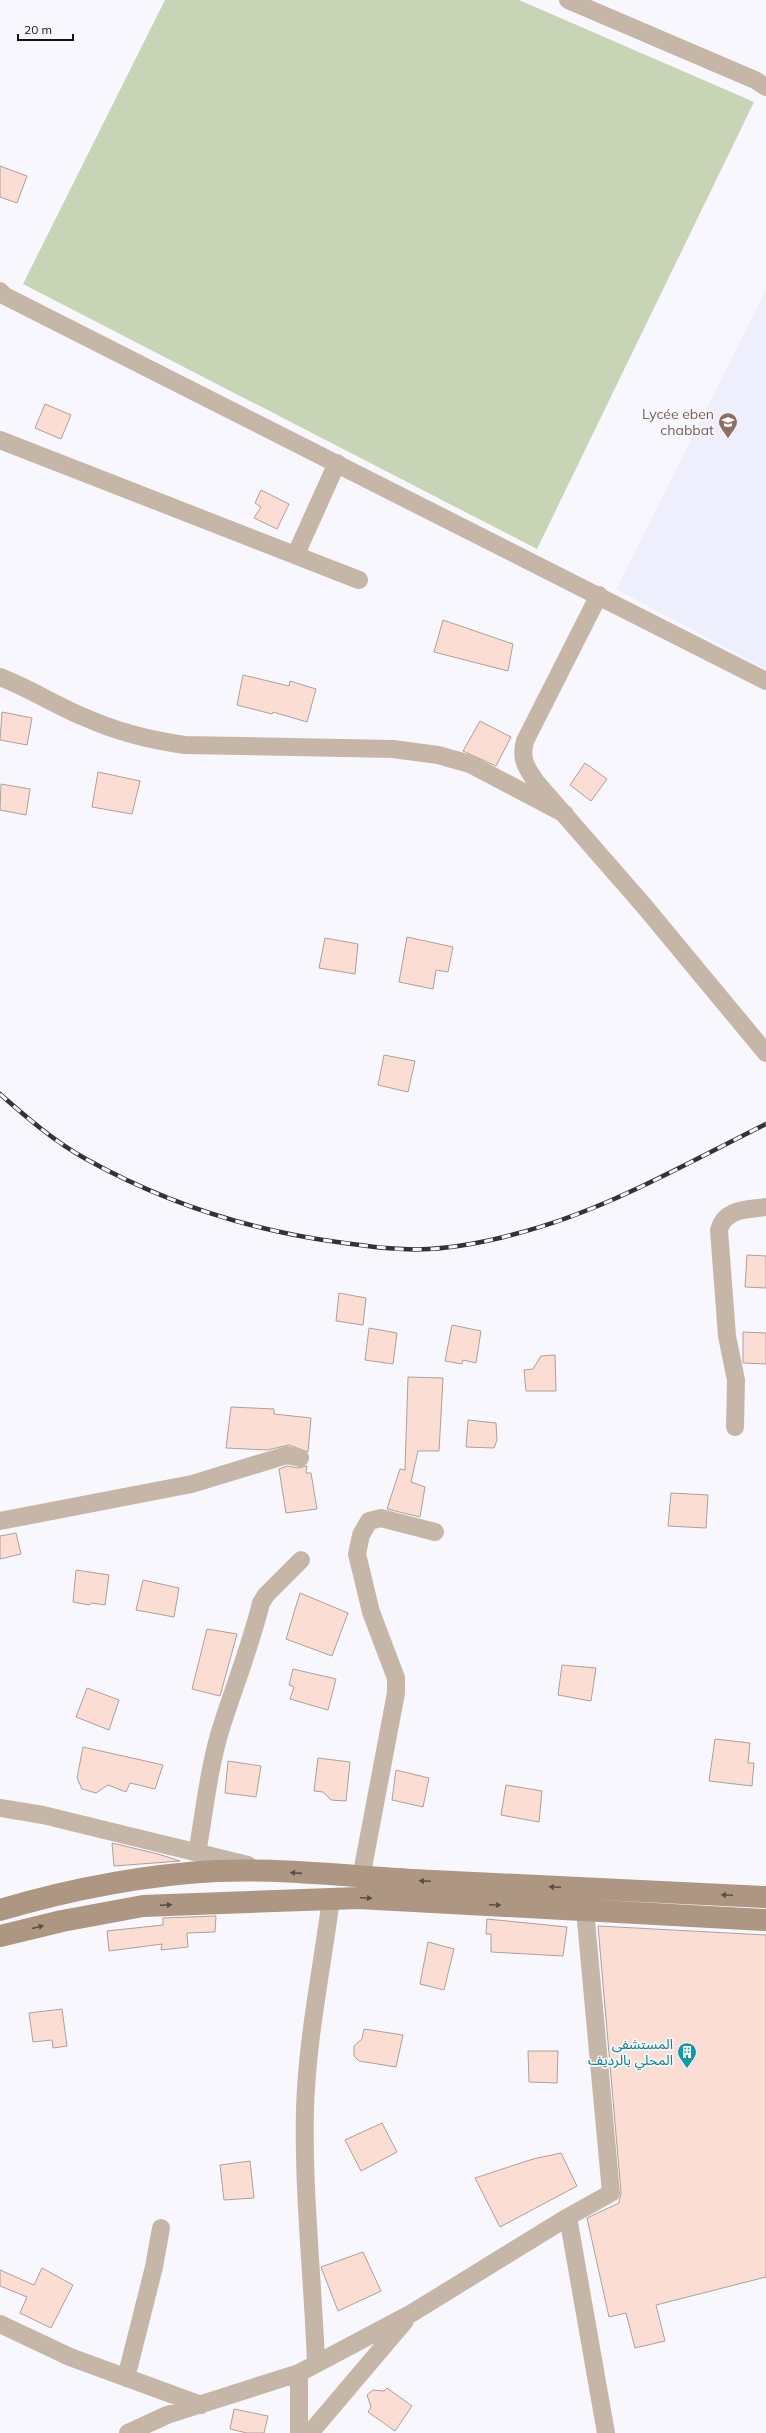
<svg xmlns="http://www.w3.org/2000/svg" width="766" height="2433" viewBox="0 0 766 2433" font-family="Mulish,'Noto Sans Arabic',sans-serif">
  <rect width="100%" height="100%" fill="#f8f7fe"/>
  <path fill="#efeefd" d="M 766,289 L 766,669 L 616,589 Z"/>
  <path fill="#c7d4b5" d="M 165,0 L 519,0 L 754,102 L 537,549 L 23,284 Z"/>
  <path fill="#fbddd4" stroke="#aca09d" d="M 0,166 L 27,176 L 17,203 L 0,197 Z
    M 45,404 L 71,415 L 61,439 L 35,428 Z
    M 261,490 L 289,504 L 277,529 L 254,518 L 261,507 L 255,503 Z
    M 443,620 L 513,644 L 508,671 L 434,652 Z
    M 243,675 L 289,686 L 290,681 L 316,689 L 307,722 L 273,712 L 272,714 L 237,705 Z
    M 2,712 L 32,718 L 27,745 L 0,740 Z
    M 480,721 L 511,737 L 496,766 L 463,751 Z
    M 585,763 L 607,779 L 591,801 L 570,785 Z
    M 98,772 L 140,781 L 132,814 L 92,807 Z
    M 1,784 L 30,789 L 26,815 L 0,810 Z
    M 407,937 L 453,947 L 448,972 L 436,970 L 433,989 L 399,982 Z
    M 325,938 L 358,944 L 355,974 L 319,968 Z
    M 384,1055 L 415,1061 L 408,1092 L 378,1085 Z
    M 747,1255 L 766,1256 L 766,1288 L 745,1287 Z
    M 339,1293 L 366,1298 L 363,1325 L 336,1321 Z
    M 452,1325 L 481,1331 L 476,1363 L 463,1360 L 462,1364 L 445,1361 Z
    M 369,1328 L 397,1333 L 393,1364 L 365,1360 Z
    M 743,1332 L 766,1333 L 766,1364 L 743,1363 Z
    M 555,1355 L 556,1391 L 526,1391 L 524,1370 L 533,1369 L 541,1356 Z
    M 408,1377 L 443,1378 L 439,1451 L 418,1451 L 411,1482 L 425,1487 L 420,1517 L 387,1509 L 400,1469 L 405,1470 Z
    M 231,1407 L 274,1409 L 274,1414 L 311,1418 L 308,1452 L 289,1445 L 267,1450 L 226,1448 Z
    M 468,1420 L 496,1423 L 497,1440 L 494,1448 L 466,1447 Z
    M 287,1466 L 298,1468 L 307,1466 L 306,1473 L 311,1473 L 317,1509 L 286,1513 L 279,1469 Z
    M 671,1493 L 708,1495 L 706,1528 L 668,1526 Z
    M 16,1533 L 21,1554 L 0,1559 L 0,1536 Z
    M 76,1570 L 109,1575 L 105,1605 L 92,1603 L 89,1605 L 73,1602 Z
    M 143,1580 L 179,1588 L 174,1617 L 136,1610 Z
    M 300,1593 L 348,1613 L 332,1656 L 286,1639 Z
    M 207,1629 L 237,1634 L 220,1696 L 192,1689 Z
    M 562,1665 L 596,1668 L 591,1701 L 558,1695 Z
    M 293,1669 L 336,1679 L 328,1710 L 290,1699 L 294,1687 L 289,1685 Z
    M 87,1688 L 119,1700 L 109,1730 L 76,1717 Z
    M 715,1739 L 750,1743 L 748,1763 L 754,1763 L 752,1786 L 709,1781 Z
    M 83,1747 L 163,1765 L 155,1789 L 130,1783 L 126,1792 L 108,1785 L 96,1793 L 82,1789 L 77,1778 Z
    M 318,1758 L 350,1762 L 346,1801 L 331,1800 L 323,1792 L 314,1791 Z
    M 228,1761 L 261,1766 L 256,1797 L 225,1793 Z
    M 396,1770 L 429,1778 L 423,1807 L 392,1800 Z
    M 506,1785 L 542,1791 L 539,1822 L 501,1815 Z
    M 112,1843 L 158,1854 L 180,1861 L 114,1866 Z
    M 216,1916 L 215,1932 L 187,1933 L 188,1947 L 161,1950 L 162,1944 L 109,1951 L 107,1931 L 163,1925 L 163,1918 Z
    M 487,1919 L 567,1927 L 563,1956 L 491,1952 L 491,1934 L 486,1934 Z
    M 598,1926 L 766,1935 L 766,2277 L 656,2305 L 665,2341 L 635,2348 L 626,2313 L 609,2317 L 587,2218 L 619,2203 L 621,2192 Z
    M 428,1942 L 454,1949 L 444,1990 L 420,1984 Z
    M 62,2009 L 67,2046 L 53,2048 L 52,2040 L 33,2042 L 29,2013 Z
    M 364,2029 L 403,2035 L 396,2067 L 359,2061 L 354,2056 L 354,2046 L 362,2039 Z
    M 528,2051 L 558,2051 L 557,2083 L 529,2082 Z
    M 382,2123 L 397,2152 L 361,2171 L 345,2140 Z
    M 561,2153 L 577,2186 L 500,2227 L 475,2178 L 533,2159 Z
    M 250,2161 L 254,2198 L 224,2200 L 220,2165 Z
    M 363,2252 L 381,2291 L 338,2311 L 321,2267 Z
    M 42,2268 L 73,2285 L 51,2328 L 20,2313 L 27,2297 L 0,2286 L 0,2270 L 34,2285 Z
    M 387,2388 L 412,2406 L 395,2431 L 368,2412 L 371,2407 L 367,2395 L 373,2390 L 384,2391 Z
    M 234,2409 L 268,2416 L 264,2433 L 247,2433 L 230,2429 Z"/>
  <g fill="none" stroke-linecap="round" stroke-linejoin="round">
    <path stroke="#c6b6a8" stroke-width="18" d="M 568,0 L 755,80 L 766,87
      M 0,291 L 5,296 L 766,681
      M 0,440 L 359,580
      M 296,554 L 337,463
      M 599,595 L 525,741 C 520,759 526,767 536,782 L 645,907 L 766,1053
      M 0,677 C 29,688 55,705 84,717 C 117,732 149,740 185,745 L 393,749 L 438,755 L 470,764 L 565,814
      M 735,1427 L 736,1380 L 727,1336 L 719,1230 C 725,1208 747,1210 766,1207
      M 0,1521 L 192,1484 L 287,1455 L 300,1458
      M 0,1808 L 43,1815 L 248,1865
      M 197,1853 C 205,1809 209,1764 223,1722 C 236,1682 251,1644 261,1603 L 266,1595 L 301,1560
      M 361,1878 L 396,1693 L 396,1678 L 371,1612 L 357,1554 L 361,1535 L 369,1521 L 381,1518 L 435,1532
      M 568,2217 L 606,2433
      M 0,2324 L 70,2357 L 201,2405
      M 316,2364 C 313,2279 303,2194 305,2109 C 307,2039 322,1968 331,1899
      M 299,2373 L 299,2433
      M 126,2378 L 154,2267 L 161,2228
      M 128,2433 L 167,2415 L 299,2373 L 412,2313 L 568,2217 L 611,2193 L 585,1910 L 586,1898
      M 310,2433 L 405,2321"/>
    <path stroke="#ad9682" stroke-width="22" d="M 0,1910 C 71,1889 143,1875 217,1871 C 289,1868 362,1878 433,1881 C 544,1887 655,1892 766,1897
      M 0,1936 L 62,1921 L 143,1906 L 331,1899 L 358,1898 L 766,1920"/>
    <defs>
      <path id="rail" d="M 0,1094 C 26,1117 55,1142 86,1159 C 165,1203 249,1230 337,1242 C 368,1246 398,1251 429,1249 C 453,1248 491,1241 515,1234 C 603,1212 685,1164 766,1124"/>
    </defs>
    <use href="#rail" stroke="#333337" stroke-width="4.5"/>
    <use href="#rail" stroke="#f8f7fe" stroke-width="3" stroke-dasharray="9" stroke-linecap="butt"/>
  </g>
  <defs><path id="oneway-solid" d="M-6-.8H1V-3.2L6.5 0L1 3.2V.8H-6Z"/></defs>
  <g fill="#594e47">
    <use href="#oneway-solid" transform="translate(296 1873) rotate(-176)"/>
    <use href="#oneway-solid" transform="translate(425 1881) rotate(-177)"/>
    <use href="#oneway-solid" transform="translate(555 1887) rotate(-177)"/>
    <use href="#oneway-solid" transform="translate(727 1895) rotate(-177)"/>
    <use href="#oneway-solid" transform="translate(366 1898) rotate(3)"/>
    <use href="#oneway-solid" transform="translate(166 1905) rotate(-3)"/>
    <use href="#oneway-solid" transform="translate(495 1905) rotate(3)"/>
    <use href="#oneway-solid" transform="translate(38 1927) rotate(-14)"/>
  </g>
  <defs>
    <symbol id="school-pin" viewBox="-11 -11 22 30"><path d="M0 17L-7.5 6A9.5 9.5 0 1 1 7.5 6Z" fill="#8d6e63" stroke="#f8f7fe"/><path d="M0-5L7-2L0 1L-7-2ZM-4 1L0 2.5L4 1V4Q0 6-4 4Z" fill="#fff"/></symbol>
    <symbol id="building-pin" viewBox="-11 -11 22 30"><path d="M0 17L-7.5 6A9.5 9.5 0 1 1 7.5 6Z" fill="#0f9aa8" stroke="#f8f7fe"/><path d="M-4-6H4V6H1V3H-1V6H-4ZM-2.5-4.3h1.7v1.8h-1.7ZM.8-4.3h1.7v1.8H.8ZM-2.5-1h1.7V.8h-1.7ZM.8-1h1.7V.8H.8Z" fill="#fff"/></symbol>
  </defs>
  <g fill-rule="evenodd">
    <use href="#school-pin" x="717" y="411" width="22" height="30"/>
    <use href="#building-pin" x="676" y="2041" width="22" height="30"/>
  </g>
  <g text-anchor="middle" stroke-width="3.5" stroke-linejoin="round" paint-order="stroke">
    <g font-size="14" fill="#785e54" stroke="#f8f7fe" text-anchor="end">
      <text x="714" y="419">Lycée eben<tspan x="714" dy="16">chabbat</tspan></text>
    </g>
    <g font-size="14" fill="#0d838f" stroke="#f8f7fe" text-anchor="end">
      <text x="673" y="2049">المستشفى<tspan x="673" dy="16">المحلي بالرديف</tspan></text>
    </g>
  </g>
  <path d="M18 34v6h55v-6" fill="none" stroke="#141417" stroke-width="2"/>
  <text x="24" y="34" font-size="12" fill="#141417" stroke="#f8f7fe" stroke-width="3" paint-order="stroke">20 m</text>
</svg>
